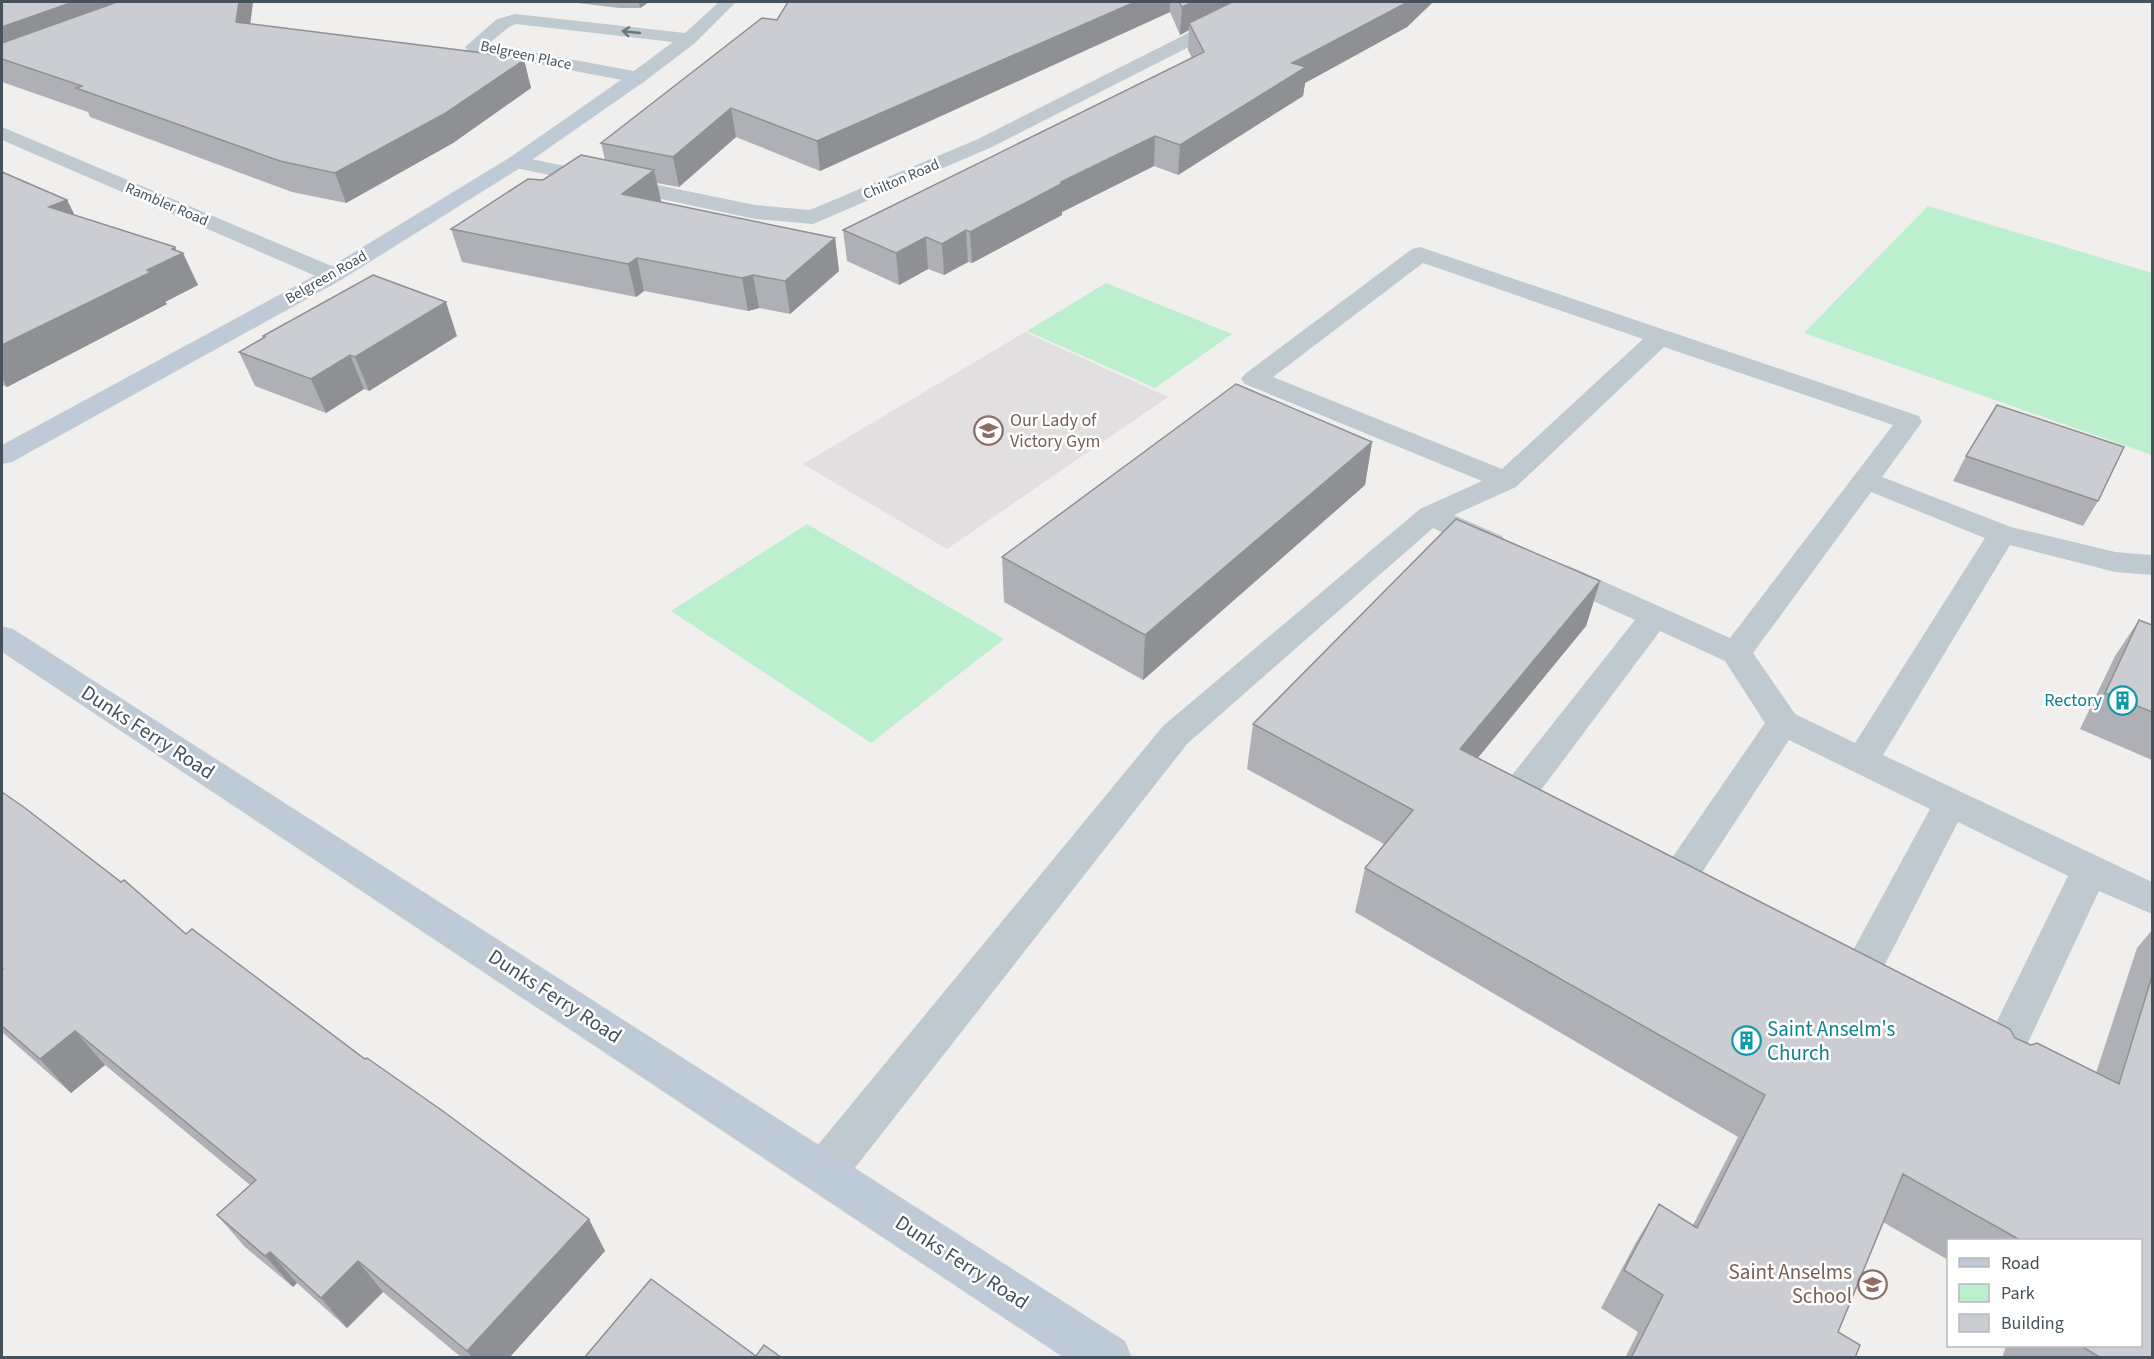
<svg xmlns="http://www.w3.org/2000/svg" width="2154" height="1359" viewBox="0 0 2154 1359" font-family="'Source Sans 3',sans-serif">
  <rect width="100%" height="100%" fill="#f1eeee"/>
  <path fill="#e2dfe0" d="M 1025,332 L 1168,397 L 947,549 L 803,464 Z"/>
  <path fill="#bcefcd" d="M 1928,206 L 2152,273 L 2152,455 L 1804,333 Z
    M 1106,283 L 1232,334 L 1155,388 L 1027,331 Z
    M 807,524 L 1004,639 L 871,743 L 671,611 Z"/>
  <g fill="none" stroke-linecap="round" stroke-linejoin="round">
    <path fill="#bec9d0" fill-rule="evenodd" d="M 1420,247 L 1919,416 L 1922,422 L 1882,477 L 2011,527 L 2115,552 L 2152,555 L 2152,575 L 2115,572 L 2010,545 L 1883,755 L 2152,882 L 2152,914 L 2099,891 L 2011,1079 L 1996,1085 L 1981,1079 L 1975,1066 L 2068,876 L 1958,822 L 1867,999 L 1853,1004 L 1839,999 L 1833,987 L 1930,809 L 1789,740 L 1682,903 L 1669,907 L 1656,903 L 1650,892 L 1656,881 L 1765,723 L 1725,661 L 1660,631 L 1523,814 L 1510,818 L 1497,814 L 1492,804 L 1497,794 L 1635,620 L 1547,580 L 1543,573 L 1547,566 L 1558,563 L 1569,566 L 1730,638 L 1893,425 L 1664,347 L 1516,487 L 1454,515 L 1502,536 L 1506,543 L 1502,550 C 1479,555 1454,537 1433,528 L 1187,744 L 840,1187 L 824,1193 L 808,1187 L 802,1172 L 808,1157 L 1163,726 L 1420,509 L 1482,481 L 1245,384 L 1241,379 L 1245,374 L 1412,249 ZM 1423,263 L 1643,339 L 1502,469 L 1273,377 ZM 1871,492 L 1985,538 L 1855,743 L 1795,714 L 1753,653 Z"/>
    <path fill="#bec9d0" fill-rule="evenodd" d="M 719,2 L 736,2 L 695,43 L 645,81 L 638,83 L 474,52 L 468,51 L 465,47 L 497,19 L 515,14 L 685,33 ZM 516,24 L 673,42 L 634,71 L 488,44 L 509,27 Z
      M 1246,2 L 1264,2 L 1246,18 L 992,147 L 813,224 L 755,219 L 516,168 L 509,166 L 506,162 L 509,158 L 516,156 L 755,205 L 810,210 L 978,139 L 1234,10 Z
      M 2,127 L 341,270 L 345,275 L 341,280 L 333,282 L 325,280 L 2,140 Z"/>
    <path fill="#becad5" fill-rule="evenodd" d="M 638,71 L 645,73 L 647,77 L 645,81 L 523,166 L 341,280 L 12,462 L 2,464 L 2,445 L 325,270 L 509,158 L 631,73 Z
      M 2,626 L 13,629 L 1125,1341 L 1132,1358 L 1064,1358 L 2,652 Z"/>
  </g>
  <path fill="#afb0b5" d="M 2,2 L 250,24 L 524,60 L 531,88 L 453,143 L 346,203 L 292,192 L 90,117 L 88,112 L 2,82 Z
    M 569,2 L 649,2 L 640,8 L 619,8 Z
    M 788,2 L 1433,2 L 1407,27 L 1305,83 L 1303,96 L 1178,175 L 1154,166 L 1062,212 L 1062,215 L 972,263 L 968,262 L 944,275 L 928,269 L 899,285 L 847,261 L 843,230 L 1192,58 L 1188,50 L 1189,30 L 1180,35 L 1170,12 L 820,171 L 736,137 L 679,187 L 657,183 L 661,201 L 660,202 L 835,238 L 839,271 L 790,314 L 759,308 L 748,311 L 644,291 L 636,297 L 462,262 L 451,229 L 543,180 L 605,160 L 601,143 L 777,20 Z
    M 2,172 L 67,200 L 75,216 L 176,250 L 198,285 L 165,302 L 167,304 L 7,387 L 3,385 L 2,386 Z
    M 263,336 L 457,336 L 369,391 L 364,389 L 326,413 L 255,386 L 239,352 L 263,338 Z
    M 1372,442 L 1365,485 L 1143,680 L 1004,602 L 1002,557 Z
    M 1966,456 L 2098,501 L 2083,526 L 1953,481 Z
    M 1600,581 L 1586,626 L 1478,758 L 2015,1038 L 2096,1073 L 2137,948 L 2152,930 L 2152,1358 L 2002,1358 L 2006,1346 L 2140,1346 L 2140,1240 L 1948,1240 L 1948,1260 L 1883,1222 L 1838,1332 L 1855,1358 L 1625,1358 L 1638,1332 L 1601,1308 L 1635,1244 L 1659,1204 L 1693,1225 L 1738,1137 L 1355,912 L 1365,868 L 1384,844 L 1247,769 L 1253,724 Z
    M 2139,620 L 2152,625 L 2152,760 L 2080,729 L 2115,656 Z
    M 2,792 L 186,934 L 605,1251 L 509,1358 L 462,1358 L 383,1292 L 347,1328 L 297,1283 L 293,1287 L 245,1247 L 217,1215 L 250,1185 L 105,1065 L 71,1093 L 2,1032 Z"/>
  <path fill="#8e9094" d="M 73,2 L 158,2 L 2,59 L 2,27 Z
    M 239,2 L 253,2 L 247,50 L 236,22 Z
    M 639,2 L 649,2 L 640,8 Z
    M 1135,2 L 1170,2 L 1170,12 L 820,171 L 817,141 Z
    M 1193,2 L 1242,2 L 1189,23 L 1189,30 L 1180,35 L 1182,7 Z
    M 1408,2 L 1433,2 L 1407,27 L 1305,83 L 1303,96 L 1178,175 L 1180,145 L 1292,63 Z
    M 507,56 L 511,69 L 524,60 L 531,88 L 453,143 L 346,203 L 335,173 Z
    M 731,108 L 736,137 L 679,187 L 673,157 Z
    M 1155,136 L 1154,166 L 1062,212 L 1062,215 L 972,263 L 970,232 L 1061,182 Z
    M 654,170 L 661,201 L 630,226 L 622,194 Z
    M 67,200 L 83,232 L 49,207 Z
    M 966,230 L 968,262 L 944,275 L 942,244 Z
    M 926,237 L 928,269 L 899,285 L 896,253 Z
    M 835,238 L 839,271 L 790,314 L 785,281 Z
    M 175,247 L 178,255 L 183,253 L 198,285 L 165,302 L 167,304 L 7,387 L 2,377 L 2,345 L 147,270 L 172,249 Z
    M 637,258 L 644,291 L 636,297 L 628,264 Z
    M 753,275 L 759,308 L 748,311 L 742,278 Z
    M 446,302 L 457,336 L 369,391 L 355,357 Z
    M 350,355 L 364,389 L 326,413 L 311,379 Z
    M 1372,442 L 1365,485 L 1143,680 L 1145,635 Z
    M 1600,581 L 1586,626 L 1448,794 L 1460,749 Z
    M 75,1031 L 105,1065 L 71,1093 L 40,1059 Z
    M 589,1219 L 605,1251 L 509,1358 L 472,1358 L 467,1351 Z
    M 270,1252 L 297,1283 L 293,1287 L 265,1256 Z
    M 358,1261 L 383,1292 L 347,1328 L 321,1298 Z"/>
  <path fill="#cbcdd3" stroke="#8e9094" stroke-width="1.5" d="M 2,2 L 73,2 L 2,27 Z
    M 117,2 L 239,2 L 236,22 L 507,56 L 505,57 L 524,60 L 444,114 L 335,173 L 280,161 L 76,88 L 82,86 L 2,59 L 2,43 Z
    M 788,2 L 1135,2 L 817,141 L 731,108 L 673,157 L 601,143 L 762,18 L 777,20 Z
    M 1179,2 L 1193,2 L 1182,7 Z
    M 1232,2 L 1408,2 L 1292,63 L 1306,67 L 1180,145 L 1155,136 L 1061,182 L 1061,184 L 970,232 L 966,230 L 942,244 L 926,237 L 896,253 L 843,230 L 1204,52 L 1189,23 Z
    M 581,155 L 654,170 L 622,194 L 835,238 L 785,281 L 753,275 L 742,278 L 637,258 L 628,264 L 451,229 L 528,179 L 543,180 Z
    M 2,172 L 67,200 L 49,207 L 175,247 L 172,249 L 183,253 L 147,270 L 151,272 L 2,345 Z
    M 373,275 L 446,302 L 355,357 L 350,355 L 311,379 L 239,352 L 265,337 L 263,336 Z
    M 1236,384 L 1372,442 L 1145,635 L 1002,557 Z
    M 1997,405 L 2124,447 L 2098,501 L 1966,456 Z
    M 1456,519 L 1600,581 L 1460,749 L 2010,1029 L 2015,1038 L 2031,1045 L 2037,1043 L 2119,1084 L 2152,976 L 2152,1358 L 2101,1358 L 2081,1346 L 2140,1346 L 2140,1240 L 2020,1240 L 1903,1174 L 1838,1332 L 1860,1345 L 1855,1358 L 1631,1358 L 1663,1295 L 1624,1270 L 1659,1204 L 1697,1228 L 1765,1095 L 1365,868 L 1413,810 L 1253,724 Z
    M 2139,620 L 2152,625 L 2152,712 L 2105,693 Z
    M 2,792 L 25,808 L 121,882 L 124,880 L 186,934 L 192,929 L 365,1059 L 367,1058 L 440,1109 L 589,1219 L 467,1351 L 358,1261 L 321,1298 L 270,1252 L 265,1256 L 217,1215 L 256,1180 L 75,1031 L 40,1059 L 2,1026 L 2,970 L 3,969 L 2,968 Z
    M 651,1279 L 756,1356 L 764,1345 L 782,1358 L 584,1358 Z"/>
  <defs><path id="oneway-shaft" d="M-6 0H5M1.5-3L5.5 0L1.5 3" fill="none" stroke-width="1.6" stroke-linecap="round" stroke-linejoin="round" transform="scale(1.5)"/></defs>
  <use stroke="#6a767e" href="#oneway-shaft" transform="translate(631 32) rotate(-174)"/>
  <defs>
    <symbol id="school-ring" viewBox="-11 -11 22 22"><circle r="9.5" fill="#fff" stroke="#8d6e63" stroke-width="1.5"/><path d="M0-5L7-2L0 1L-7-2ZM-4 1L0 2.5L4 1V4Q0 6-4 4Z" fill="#8d6e63"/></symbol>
    <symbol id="building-ring" viewBox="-11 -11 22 22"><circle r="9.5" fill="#fff" stroke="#0f9aa8" stroke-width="1.5"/><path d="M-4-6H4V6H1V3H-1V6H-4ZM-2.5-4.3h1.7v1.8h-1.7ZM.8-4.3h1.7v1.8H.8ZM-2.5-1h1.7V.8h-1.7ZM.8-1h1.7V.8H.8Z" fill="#0f9aa8"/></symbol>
  </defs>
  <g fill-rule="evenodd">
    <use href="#school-ring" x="972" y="414" width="33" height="33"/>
    <use href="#building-ring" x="2106" y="684" width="33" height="33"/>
    <use href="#building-ring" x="1730" y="1024" width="33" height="33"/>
    <use href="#school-ring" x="1856" y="1268" width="33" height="33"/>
  </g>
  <g text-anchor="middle" stroke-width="5" stroke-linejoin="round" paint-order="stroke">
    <g font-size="15" fill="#46525b" stroke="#fff">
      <text transform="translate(526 55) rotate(12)" y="5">Belgreen Place</text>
      <text transform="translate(901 179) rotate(-23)" y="5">Chilton Road</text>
      <text transform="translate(167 204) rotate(23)" y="5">Rambler Road</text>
      <text transform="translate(326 277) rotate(-30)" y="5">Belgreen Road</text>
    </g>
    <g font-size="18" fill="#785e54" stroke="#fff" text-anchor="start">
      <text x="1010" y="426">Our Lady of<tspan x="1010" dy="21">Victory Gym</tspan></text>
    </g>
    <g font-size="18" fill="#0d838f" stroke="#fff" text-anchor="end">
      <text x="2102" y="706">Rectory</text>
    </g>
    <g font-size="21" fill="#46525b" stroke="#fff">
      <text transform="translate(148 732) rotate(33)" y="7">Dunks Ferry Road</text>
      <text transform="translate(555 996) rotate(33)" y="7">Dunks Ferry Road</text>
      <text transform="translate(962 1262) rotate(33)" y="7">Dunks Ferry Road</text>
    </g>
    <g font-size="21" fill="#0d838f" stroke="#fff" text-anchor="start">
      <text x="1767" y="1036">Saint Anselm's<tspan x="1767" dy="24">Church</tspan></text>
    </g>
    <g font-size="21" fill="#785e54" stroke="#fff" text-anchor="end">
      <text x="1852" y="1279">Saint Anselms<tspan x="1852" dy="24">School</tspan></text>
    </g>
  </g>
  <rect width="2154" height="1359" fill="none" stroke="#46525b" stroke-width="6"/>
  <rect x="1947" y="1239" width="195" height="108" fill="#ffffff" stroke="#b5babd" stroke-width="1.5"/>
  <rect x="1959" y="1258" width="30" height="9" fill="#becad5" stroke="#b5babd" stroke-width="1.5"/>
  <text x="2001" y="1269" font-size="18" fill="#46525b">Road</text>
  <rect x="1959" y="1284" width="30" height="18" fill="#bcefcd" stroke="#b5babd" stroke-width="1.5"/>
  <text x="2001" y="1299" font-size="18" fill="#46525b">Park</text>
  <rect x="1959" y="1314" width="30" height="18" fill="#cbcdd3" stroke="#b5babd" stroke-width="1.5"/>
  <text x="2001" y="1329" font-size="18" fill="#46525b">Building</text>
</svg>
